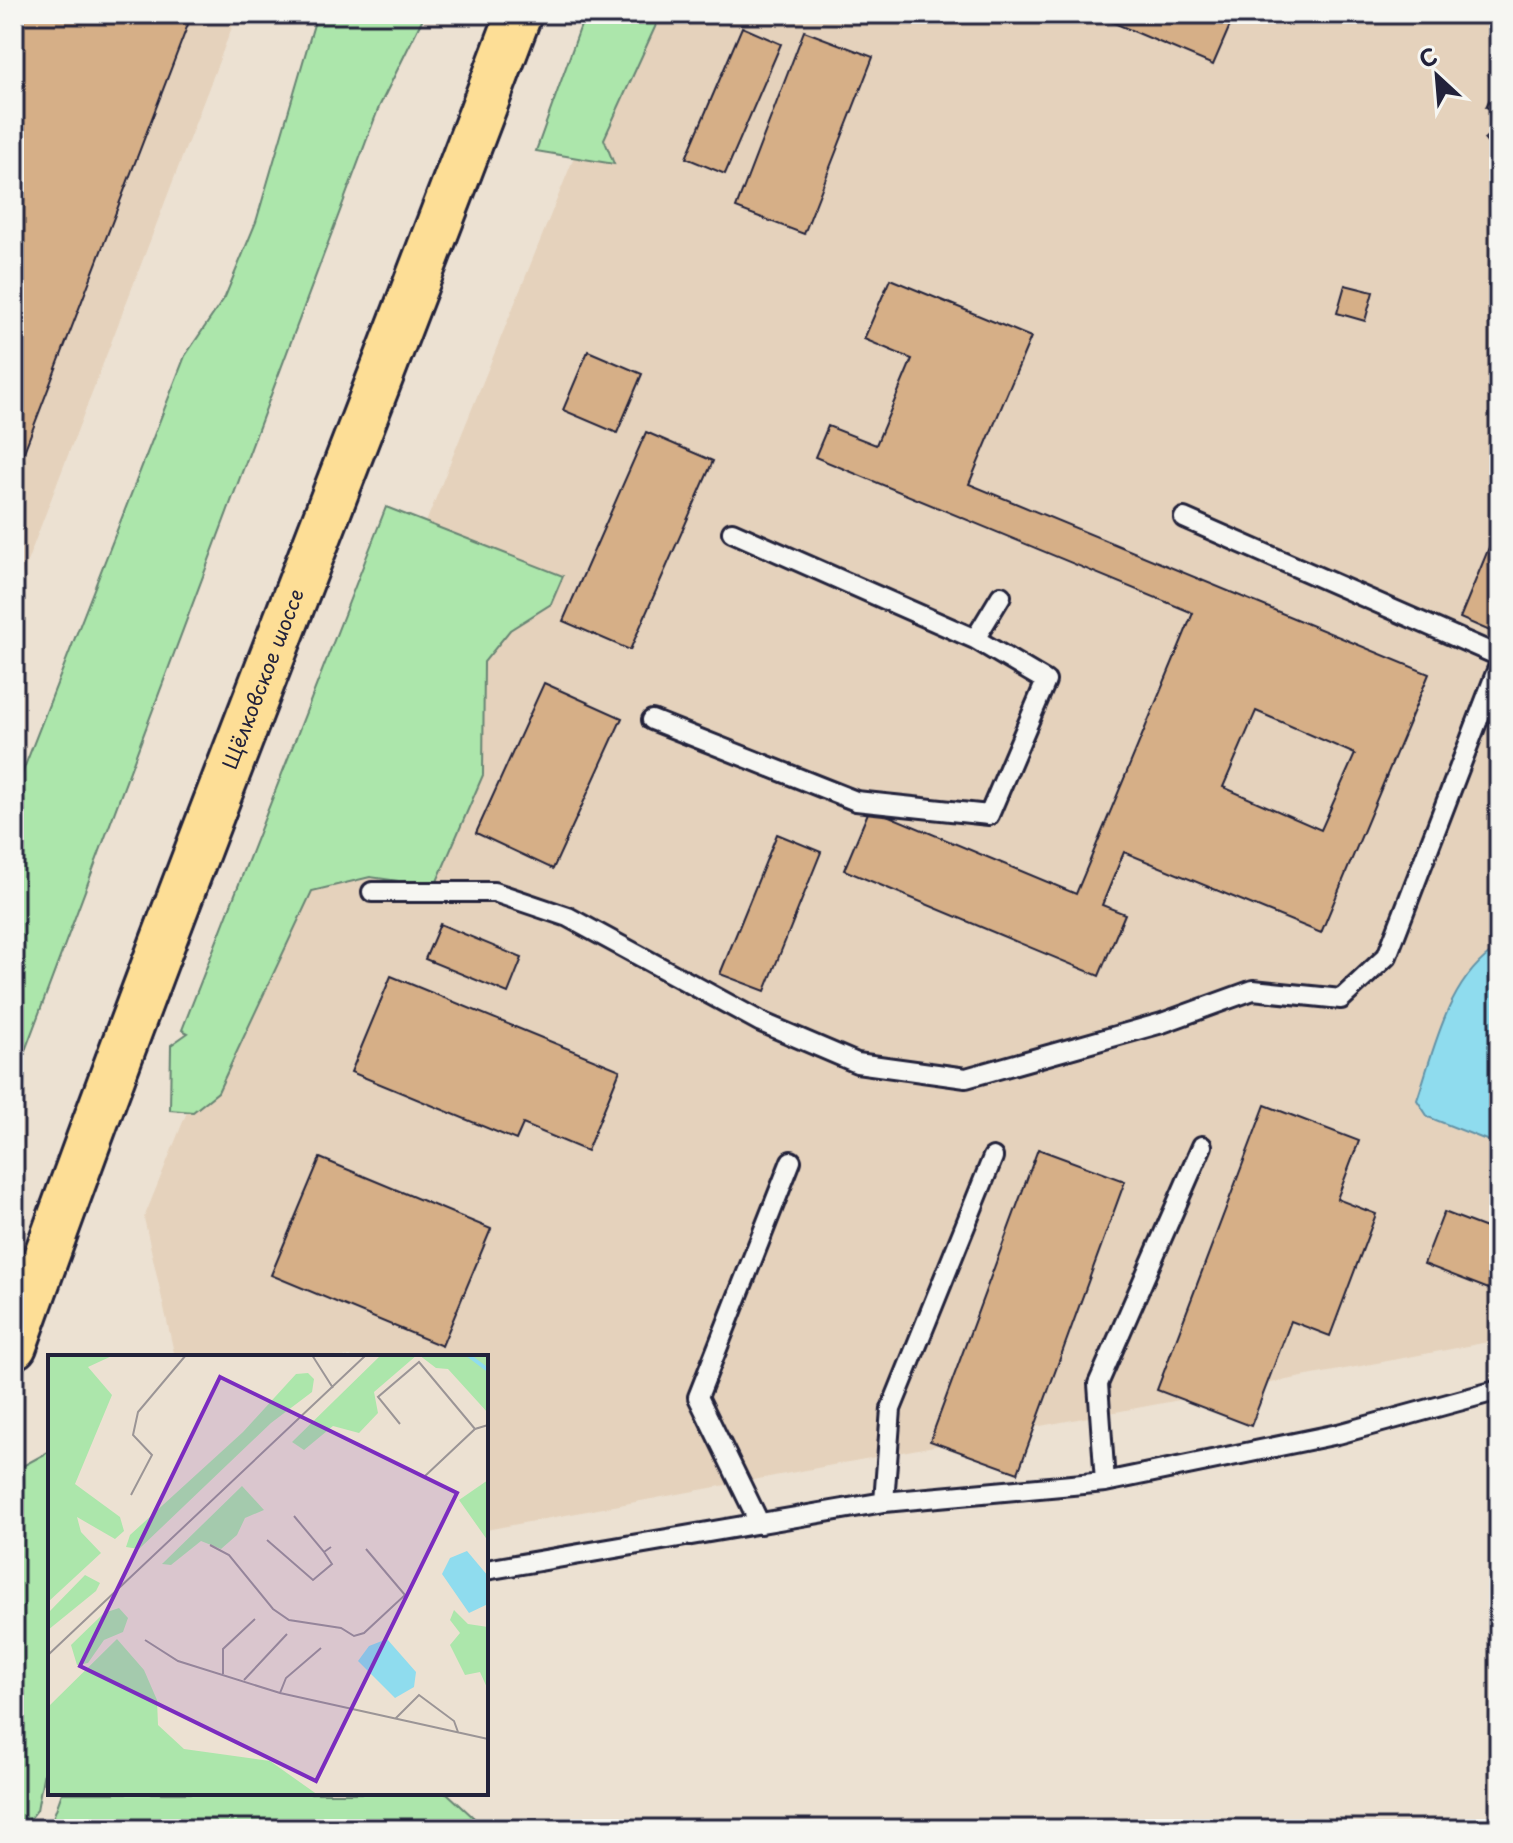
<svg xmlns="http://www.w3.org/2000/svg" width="1513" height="1843" viewBox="0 0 1513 1843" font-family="'Playpen Sans',sans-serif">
  <rect width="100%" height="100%" fill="#ece1d2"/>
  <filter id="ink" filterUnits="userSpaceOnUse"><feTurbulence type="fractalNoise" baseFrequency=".0125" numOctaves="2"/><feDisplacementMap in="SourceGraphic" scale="16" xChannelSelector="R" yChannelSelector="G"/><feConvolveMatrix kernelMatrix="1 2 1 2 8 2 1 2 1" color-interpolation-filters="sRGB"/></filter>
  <g filter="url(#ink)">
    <path fill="#e5d2bc" d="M 14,14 L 237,14 L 14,596 Z
      M 632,14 L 1499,14 L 1499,1340 L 486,1530 L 486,1357 L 175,1357 L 144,1218 Z"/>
    <path fill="#ace6ab" stroke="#678473" stroke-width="2" d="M 317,14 L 425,14 L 379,107 L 14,1080 L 14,794 L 185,356 L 225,297 L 256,222 Z
      M 585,14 L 661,14 L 604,139 L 614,164 L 536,151 Z
      M 386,507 L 563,576 L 551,604 L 510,630 L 484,662 L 483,775 L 435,886 L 370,877 L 312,891 L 218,1092 L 193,1112 L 170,1110 L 171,1045 L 188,1033 L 182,1030 Z
      M 50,1451 L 50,1739 L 37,1810 L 22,1829 L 14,1829 L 14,1476 L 19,1468 Z
      M 62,1793 L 447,1793 L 486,1829 L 49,1829 Z"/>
    <path fill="#8fdcee" stroke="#6392a6" stroke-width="2" d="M 1499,947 L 1499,1145 L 1428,1117 L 1417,1100 C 1435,1047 1448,978 1499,947 Z"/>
    <path fill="#d6af87" stroke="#22223b" stroke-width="2" fill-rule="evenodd" d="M 14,14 L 192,14 L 17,470 L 14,468 Z
      M 1093,14 L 1235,14 L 1213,65 Z
      M 742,27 L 781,44 L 725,174 L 686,158 Z
      M 804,31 L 873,57 L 804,234 L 736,208 Z
      M 1499,80 L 1499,113 L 1486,107 Z
      M 1499,126 L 1499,157 L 1484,139 Z
      M 890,279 L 1031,337 L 969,484 L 1429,674 L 1321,933 L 1124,852 L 1102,905 L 1125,914 L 1099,976 L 844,870 L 870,808 L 1076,894 L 1193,613 L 815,457 L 828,426 L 876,445 L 912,359 L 864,339 ZM 1256,711 L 1355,754 L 1321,830 L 1223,787 Z
      M 1345,285 L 1373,292 L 1365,321 L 1337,313 Z
      M 588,351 L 642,374 L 617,433 L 563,410 Z
      M 646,432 L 713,461 L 630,650 L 563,621 Z
      M 1490,545 L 1499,549 L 1499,635 L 1460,618 Z
      M 544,683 L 622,718 L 553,869 L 476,833 Z
      M 777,834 L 821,852 L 765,991 L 720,974 Z
      M 440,924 L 522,958 L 508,993 L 425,959 Z
      M 391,976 L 620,1070 L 587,1151 L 523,1124 L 516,1140 L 351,1072 Z
      M 1265,1105 L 1359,1141 L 1337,1199 L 1376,1214 L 1330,1336 L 1291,1321 L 1251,1426 L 1157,1390 Z
      M 1038,1149 L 1125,1181 L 1018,1473 L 930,1441 Z
      M 320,1158 L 491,1229 L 442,1346 L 271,1275 Z
      M 1444,1212 L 1499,1233 L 1499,1293 L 1424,1264 Z"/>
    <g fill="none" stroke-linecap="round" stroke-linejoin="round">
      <defs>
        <path id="service" d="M 1184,518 L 1499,656
          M 732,532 L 975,639 L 1001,596
          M 652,720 L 856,801 L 989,815 L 1046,681 L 975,639
          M 372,892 L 494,892 L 568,917 L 761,1022 L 857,1063 L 966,1078 L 1162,1023 L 1253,990 L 1341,999 L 1387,956 L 1499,665
          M 1105,1482 L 1338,1434 L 1499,1390
          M 884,1502 L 891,1409 L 993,1157
          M 760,1524 L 698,1397 L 791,1161
          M 486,1570 L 884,1502 L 1105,1482 L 1098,1384 L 1202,1146"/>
        <g id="primary">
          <path id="s1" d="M 14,1346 C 173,899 352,458 519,14"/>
        </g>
      </defs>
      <use href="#service" stroke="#22223b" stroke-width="24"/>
      <use href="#primary" stroke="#22223b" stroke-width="50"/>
      <use href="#service" stroke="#f6f6f2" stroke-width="18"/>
      <use href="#primary" stroke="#fdde96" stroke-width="44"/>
    </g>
  </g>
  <g text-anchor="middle" stroke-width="6" stroke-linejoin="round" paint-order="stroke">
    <g font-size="20" fill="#22223b" stroke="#f6f6f2">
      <text dy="7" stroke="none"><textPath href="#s1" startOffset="712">Щёлковское шоссе</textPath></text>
    </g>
  </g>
  <g transform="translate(48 1355)">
    <rect width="440" height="440" fill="#ece1d2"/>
    <path d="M 0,0 L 66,0 L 40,12 L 64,40 L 27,129 L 72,162 L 76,176 L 67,184 L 29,162 L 33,177 L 53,198 L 0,247 ZM 333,0 L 369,0 L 326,37 L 330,58 L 311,78 L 285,71 L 256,95 L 244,87 ZM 371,0 L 440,0 L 440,58 L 400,14 L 388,13 ZM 260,18 L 266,24 L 264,37 L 223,68 L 91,194 L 78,192 L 82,180 L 195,77 L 248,19 ZM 440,125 L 440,186 L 411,145 ZM 194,131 L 216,155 L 197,163 L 189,180 L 173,194 L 153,186 L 123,210 L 114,209 ZM 37,220 L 52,228 L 48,236 L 0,275 L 2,256 ZM 71,253 L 80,263 L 75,277 L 56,285 L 40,308 L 29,310 L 23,290 L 56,258 ZM 406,255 L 420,269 L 440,272 L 440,335 L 432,317 L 417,320 L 402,290 L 412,278 L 402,265 ZM 69,284 L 96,315 L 109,345 L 110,370 L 136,394 L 222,406 L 270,440 L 0,440 L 0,352 Z" fill="#ace6ab"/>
    <path d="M 419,196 L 440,221 L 440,249 L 421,258 L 394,219 L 402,203 ZM 339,284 L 368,317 L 366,332 L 347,343 L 310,306 L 321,291 Z" fill="#8fdcee"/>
    <path fill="none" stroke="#8fdcee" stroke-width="4" d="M 420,0 L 440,15"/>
    <path fill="none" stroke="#9b9596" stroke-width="2" d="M 264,0 L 285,33M 352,69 L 330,42 L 371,7 L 427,74M 377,121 L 427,74 L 440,70M 83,140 L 104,100 L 85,80 L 90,57 L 138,0M 246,161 L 276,197 L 283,192M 219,185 L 265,225 L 284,209 L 276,197M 162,190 L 181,200 L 225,254 L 241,265 L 293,273 L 306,281 L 316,278 L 357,240 L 318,194M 97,285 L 130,306 L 232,338 L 238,323 L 273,293M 0,300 L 318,0M 175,319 L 175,294 L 207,264M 196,325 L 239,279M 232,338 L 440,384M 348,363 L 371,340 L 406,366 L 410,377"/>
    <path fill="#7b2cbf" fill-opacity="0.15" stroke="#7b2cbf" stroke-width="4" d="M 172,22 L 409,138 L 268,426 L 32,311 Z"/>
    <rect width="440" height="440" fill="none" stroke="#22223b" stroke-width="4"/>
  </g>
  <rect width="1513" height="1843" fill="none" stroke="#f6f6f2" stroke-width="48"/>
  <rect x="24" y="24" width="1465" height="1795" fill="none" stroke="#22223b" stroke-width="3" filter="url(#ink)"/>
  <g transform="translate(1437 76) rotate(334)" stroke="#f6f6f2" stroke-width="6" paint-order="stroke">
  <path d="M0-6L14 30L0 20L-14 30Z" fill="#22223b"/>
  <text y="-12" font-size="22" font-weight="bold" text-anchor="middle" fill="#22223b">С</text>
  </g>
</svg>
